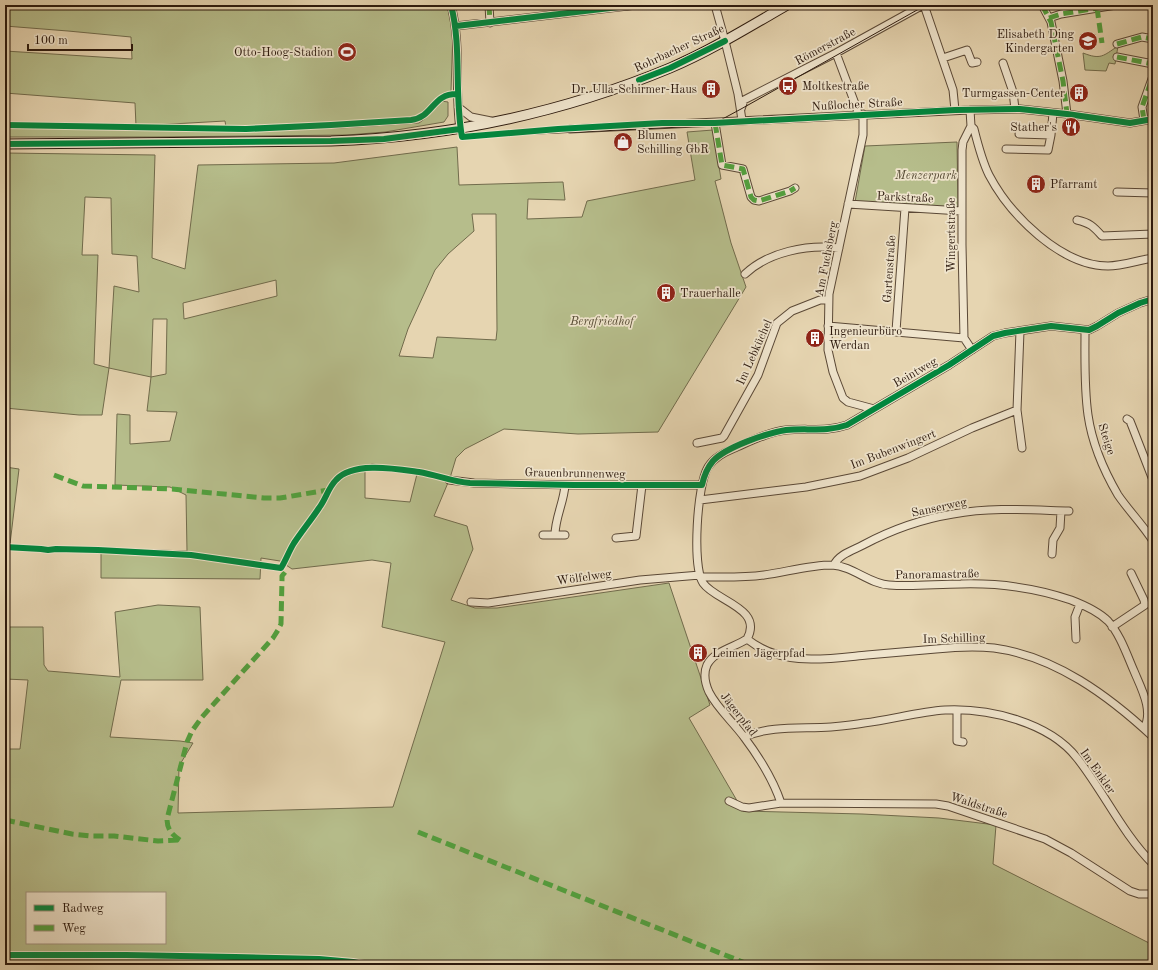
<svg xmlns="http://www.w3.org/2000/svg" width="1158" height="970" viewBox="0 0 1158 970" font-family="'Old Standard TT',serif">
  <rect width="100%" height="100%" fill="#e6d5b1"/>
  <filter id="stains"><feTurbulence type="fractalNoise" baseFrequency=".005" numOctaves="4"/><feColorMatrix values="0 0 0 0 .2 0 0 0 0 .09 0 0 0 0 .02 0 0 0 .5 -.17"/></filter>
  <radialGradient id="worn" r=".72"><stop offset=".6" stop-color="#630" stop-opacity="0"/><stop offset="1" stop-color="#630" stop-opacity=".3"/></radialGradient>
  <path fill="#b6bd8b" stroke="#716b4c" fill-rule="evenodd" d="M 5,5 L 447,5 L 453,31 L 451,91 C 442,95 435,99 429,106 C 425,111 424,114 418,118 L 247,127 L 226,127 L 225,121 L 136,126 L 135,103 L 5,93 L 5,51 L 132,59 L 131,37 L 68,31 L 5,26 Z
    M 1118,46 L 1115,64 L 1109,63 L 1106,71 L 1085,70 L 1083,53 C 1101,60 1103,56 1118,46 Z
    M 441,101 L 448,102 L 448,116 L 444,122 L 385,132 L 347,135 L 154,137 L 5,137 L 5,127 L 223,131 L 341,128 L 419,123 C 427,118 434,108 441,101 Z
    M 713,130 L 721,179 L 715,181 L 731,243 L 746,287 L 658,432 L 578,434 L 504,429 L 465,449 L 456,458 L 450,478 L 434,516 L 467,526 L 473,549 L 451,600 L 475,608 L 497,608 L 669,583 L 710,705 L 689,718 L 743,811 L 862,814 L 939,818 L 996,825 L 993,864 L 1153,945 L 1153,965 L 5,965 L 5,749 L 20,749 L 28,680 L 5,679 L 5,627 L 43,627 L 44,665 L 48,671 L 120,677 L 115,612 L 158,605 L 200,607 L 203,680 L 121,680 L 110,737 L 180,741 L 193,743 L 179,766 L 178,813 L 393,807 L 445,642 L 382,627 L 391,563 L 372,560 L 292,569 L 280,561 L 261,558 L 260,579 L 101,578 L 101,548 L 187,551 L 186,495 L 170,487 L 115,485 L 117,414 L 130,415 L 130,444 L 170,441 L 177,412 L 147,411 L 151,377 L 109,368 L 102,415 L 79,415 L 5,408 L 5,153 L 155,155 L 152,258 L 185,269 L 198,165 L 334,163 L 457,147 L 459,185 L 563,182 L 565,200 L 528,199 L 527,219 L 582,217 L 587,201 L 695,180 L 687,132 ZM 85,197 L 111,198 L 112,254 L 137,256 L 139,292 L 114,286 L 109,368 L 94,364 L 98,255 L 82,255 ZM 472,214 L 496,214 L 497,330 L 496,340 L 437,337 L 433,358 L 399,356 L 408,329 L 435,270 L 448,254 L 474,231 ZM 276,280 L 277,296 L 184,319 L 183,303 ZM 153,319 L 167,319 L 166,374 L 151,377 ZM 372,464 L 418,470 L 410,502 L 365,498 L 365,466 ZM 27,893 L 165,893 L 165,943 L 27,943 Z
    M 957,142 L 958,208 L 855,202 L 865,146 Z
    M 5,467 L 19,469 L 10,544 L 5,544 Z"/>
  <g fill="none" stroke-linecap="round" stroke-linejoin="round">
    <defs>
      <path id="minor" d="M 451,5 C 462,47 454,87 460,129
        M 489,5 L 490,23
        M 715,5 L 725,41 L 738,94 L 742,120
        M 924,5 L 953,90 L 955,110
        M 1042,5 L 1051,22 L 1063,81 L 1067,114
        M 1049,18 L 1061,14 L 1116,5
        M 456,26 L 636,5
        M 1117,44 L 1142,37 L 1153,39
        M 836,53 L 857,109 L 858,115
        M 1117,57 L 1153,64
        M 943,58 L 967,50 L 972,63 L 977,62
        M 1003,63 L 1013,92 L 1015,109
        M 458,107 L 471,117 L 491,121
        M 741,109 L 744,100 L 836,53 L 923,5
        M 863,114 L 863,135 L 829,294 L 828,350 L 833,372 L 843,398 L 848,402 L 874,409
        M 1144,120 L 1142,107 L 1153,76
        M 715,123 L 722,165 L 743,169 L 751,197 L 754,200 L 759,201 L 790,191 L 795,188
        M 971,126 L 974,129 C 978,145 982,161 989,175 C 1010,215 1061,266 1108,266 C 1122,266 1139,260 1153,258
        M 570,129 L 970,110 L 1020,109 L 1067,114 L 1130,123 L 1153,119
        M 1019,134 L 1051,135
        M 1006,149 L 1048,150 L 1051,135 L 1053,113
        M 1117,192 L 1153,193
        M 848,204 L 961,211
        M 1077,220 C 1090,223 1093,226 1102,236 L 1153,234
        M 745,274 C 768,252 808,244 839,248
        M 828,326 L 964,338 L 972,350
        M 1085,330 C 1085,358 1084,387 1088,415 C 1092,443 1104,471 1118,495 C 1129,511 1143,525 1153,541
        M 896,331 L 905,208
        M 964,338 L 962,245 L 962,150 L 963,142 L 971,126 L 970,110
        M 1017,410 L 1020,331
        M 1127,419 L 1130,421 L 1132,426 L 1153,480
        M 697,443 L 722,438 L 724,436 L 758,375 L 777,323 L 792,311 L 820,300 L 828,300
        M 449,480 L 474,483 L 574,485 L 702,485
        M 700,500 L 806,487 L 860,476 L 908,458 L 972,428 L 1017,410 L 1022,448
        M 543,535 L 565,535
        M 555,535 C 555,518 564,502 565,485
        M 616,538 L 636,536 L 642,485
        M 1052,554 L 1053,540 L 1060,528 L 1061,511
        M 834,565 C 839,554 854,550 863,545 C 891,530 922,519 953,514 C 991,507 1031,510 1069,511
        M 700,577 C 722,577 743,578 764,575 C 786,572 810,565 832,565 C 853,566 869,584 889,585 C 913,587 937,584 961,584 C 998,583 1036,588 1071,600 C 1084,605 1098,611 1108,621 C 1120,634 1127,655 1134,671 C 1141,688 1154,711 1144,728
        M 471,602 L 488,603 L 640,580 L 700,575
        M 1112,627 L 1145,605 L 1144,600 L 1131,573
        M 747,639 C 782,667 826,659 867,655 C 890,653 913,651 936,649 C 955,647 975,646 994,648 C 1055,656 1109,696 1153,737
        M 1076,639 L 1075,617 L 1080,604
        M 957,710 L 957,741 L 963,742
        M 744,737 C 771,725 802,729 831,727 C 842,726 853,725 864,723 C 891,720 917,712 945,710 C 989,708 1049,722 1077,758 C 1104,792 1122,833 1153,864
        M 729,801 L 742,807 L 749,808 L 781,803 L 936,804 L 948,806 L 1045,839 L 1071,853 L 1130,891 L 1139,894 L 1153,894
        M 781,803 C 773,779 759,757 744,737 C 733,722 717,708 709,692 C 705,683 703,674 707,665 C 714,651 735,647 747,639 C 764,608 715,601 703,583 C 692,566 697,485 708,467 C 715,456 726,452 737,447 C 753,440 769,432 786,430 C 807,428 827,432 847,425 L 949,365 L 993,336 L 1005,333 L 1051,326 L 1089,330 L 1097,326 L 1118,313 L 1140,303 L 1153,299"/>
      <path id="secondary" d="M 5,144 L 331,141 C 447,137 562,113 670,68 C 710,51 749,27 787,5"/>
    </defs>
    <use href="#minor" stroke="#5a4836" stroke-width="9"/>
    <use href="#secondary" stroke="#2c190d" stroke-width="11"/>
    <use href="#minor" stroke="#efe4cc" stroke-width="7"/>
    <use href="#secondary" stroke="#efe4cc" stroke-width="9"/>
    <path stroke="#2c190d" stroke-width="1" d="M 516,135 L 703,126 L 715,123 L 741,109 L 926,5"/>
    <path stroke="#51a13e" stroke-width="5" stroke-dasharray="10 5" stroke-linecap="butt" d="M 489,5 L 490,23
      M 1042,5 L 1051,22 L 1063,81 L 1067,114
      M 1097,8 L 1102,43
      M 1049,18 L 1061,14 L 1116,5
      M 1117,44 L 1142,37 L 1153,39
      M 1117,57 L 1153,64
      M 1144,120 L 1142,107 L 1153,76
      M 715,123 L 722,165 L 743,169 L 751,197 L 754,200 L 759,201 L 790,191 L 795,188
      M 54,475 L 83,486 L 172,489 L 264,498 L 280,498 L 328,490
      M 5,820 L 72,834 L 91,836 L 114,836 L 158,841 L 180,840
      M 418,832 L 750,965
      M 180,840 C 172,835 167,829 167,819 L 187,742 L 192,731 L 202,717 L 273,638 L 278,630 L 281,624 L 282,579 L 282,576 L 286,571 L 279,567"/>
    <defs>
      <path id="cycleway" d="M 451,5 C 462,48 454,93 462,137 L 558,129 L 662,123 L 715,123 L 955,110 L 1020,109 L 1067,114 L 1130,123 L 1153,119
        M 456,26 L 636,5
        M 639,80 L 670,68 L 725,41
        M 5,125 L 246,129 L 331,125 L 411,120 C 434,117 432,93 458,94
        M 5,144 L 331,141 L 384,139 L 460,129
        M 5,547 L 41,549 L 48,550 L 56,549 L 98,550 L 191,555 L 281,568 C 286,560 289,551 294,543 C 302,531 311,520 319,508 C 326,499 328,488 336,480 C 353,461 397,469 419,472 C 437,475 453,482 470,483 L 574,485 L 702,485 C 704,476 707,468 713,461 C 726,447 767,433 786,430 C 806,428 827,432 847,425 L 949,365 L 993,336 L 1005,333 L 1051,326 L 1089,330 L 1097,326 L 1118,313 L 1140,303 L 1153,299
        M 5,955 L 126,955 L 235,957 L 319,959 L 353,962 L 369,965"/>
    </defs>
    <use href="#cycleway" stroke="#efe4cc" stroke-width="8"/>
    <use href="#cycleway" stroke="#00873e" stroke-width="6"/>
  </g>
  <defs>
    <symbol id="school-disc" viewBox="-11 -11 22 22"><circle r="9.5" fill="#8f2418" stroke="#efe4cc"/><path d="M0-5L7-2L0 1L-7-2ZM-4 1L0 2.5L4 1V4Q0 6-4 4Z" fill="#fff"/></symbol>
    <symbol id="stadium-disc" viewBox="-11 -11 22 22"><circle r="9.5" fill="#8f2418" stroke="#efe4cc"/><path d="M0-5a6.5 5 0 1 0 0 10a6.5 5 0 1 0 0-10ZM-3.5-1.8h7v3.6h-7Z" fill="#fff"/></symbol>
    <symbol id="bus-disc" viewBox="-11 -11 22 22"><circle r="9.5" fill="#8f2418" stroke="#efe4cc"/><path d="M-5-6H5V4H4V6H2V4H-2V6H-4V4H-5ZM-3.5-4V0h7V-4ZM-3.5 1.2v1.5H-2V1.2ZM2 1.2v1.5H3.5V1.2Z" fill="#fff"/></symbol>
    <symbol id="building-disc" viewBox="-11 -11 22 22"><circle r="9.5" fill="#8f2418" stroke="#efe4cc"/><path d="M-4-6H4V6H1V3H-1V6H-4ZM-2.5-4.3h1.7v1.8h-1.7ZM.8-4.3h1.7v1.8H.8ZM-2.5-1h1.7V.8h-1.7ZM.8-1h1.7V.8H.8Z" fill="#fff"/></symbol>
    <symbol id="restaurant-disc" viewBox="-11 -11 22 22"><circle r="9.5" fill="#8f2418" stroke="#efe4cc"/><path d="M-5-6h1v4h1v-4h1v4h1v-4h1v5L-1.5 .5V6h-2V.5L-5-1ZM5-6V6H3V1.5H1.5Q1.5-4 5-6Z" fill="#fff"/></symbol>
    <symbol id="shop-disc" viewBox="-11 -11 22 22"><circle r="9.5" fill="#8f2418" stroke="#efe4cc"/><path d="M-5-2.5h2.3a2.7 3.5 0 0 1 5.4 0H5L5.5 6h-11ZM-1.5-2.5h3a1.5 2.3 0 0 0-3 0Z" fill="#fff"/></symbol>
  </defs>
  <g fill-rule="evenodd">
    <use href="#school-disc" x="1077" y="30" width="22" height="22"/>
    <use href="#stadium-disc" x="336" y="41" width="22" height="22"/>
    <use href="#bus-disc" x="777" y="75" width="22" height="22"/>
    <use href="#building-disc" x="700" y="78" width="22" height="22"/>
    <use href="#building-disc" x="1068" y="82" width="22" height="22"/>
    <use href="#restaurant-disc" x="1060" y="116" width="22" height="22"/>
    <use href="#shop-disc" x="612" y="131" width="22" height="22"/>
    <use href="#building-disc" x="1025" y="173" width="22" height="22"/>
    <use href="#building-disc" x="655" y="282" width="22" height="22"/>
    <use href="#building-disc" x="804" y="327" width="22" height="22"/>
    <use href="#building-disc" x="687" y="642" width="22" height="22"/>
  </g>
  <g text-anchor="middle" stroke-width="3.5" stroke-linejoin="round" paint-order="stroke">
    <g font-size="12" fill="#2c190d" stroke="#efe4cc" text-anchor="start">
      <text x="1074" y="38" text-anchor="end">Elisabeth Ding<tspan x="1074" dy="14">Kindergarten</tspan></text>
      <text x="333" y="56" text-anchor="end">Otto-Hoog-Stadion</text>
      <text x="802" y="90">Moltkestraße</text>
      <text x="697" y="93" text-anchor="end">Dr. Ulla-Schirmer-Haus</text>
      <text x="1065" y="97" text-anchor="end">Turmgassen-Center</text>
      <text x="1057" y="131" text-anchor="end">Stather's</text>
      <text x="637" y="139">Blumen<tspan x="637" dy="14">Schilling GbR</tspan></text>
      <text x="1050" y="188">Pfarramt</text>
      <text x="680" y="297">Trauerhalle</text>
      <text x="829" y="335">Ingenieurbüro<tspan x="829" dy="14">Werdan</tspan></text>
      <text x="712" y="657">Leimen Jägerpfad</text>
    </g>
    <g font-size="12" fill="#2c190d" stroke="#efe4cc">
      <text transform="translate(825 46) rotate(-28)" y="4">Römerstraße</text>
      <text transform="translate(679 48) rotate(-25)" y="4">Rohrbacher Straße</text>
      <text transform="translate(857 104) rotate(-3)" y="4">Nußlocher Straße</text>
      <text transform="translate(905 197) rotate(3)" y="4">Parkstraße</text>
      <text transform="translate(951 235) rotate(-90)" y="4">Wingertstraße</text>
      <text transform="translate(826 259) rotate(-79)" y="4">Am Fuchsberg</text>
      <text transform="translate(889 269) rotate(-86)" y="4">Gartenstraße</text>
      <text transform="translate(754 352) rotate(-66)" y="4">Im Lebküchel</text>
      <text transform="translate(915 372) rotate(-30)" y="4">Beintweg</text>
      <text transform="translate(1107 439) rotate(72)" y="4">Steige</text>
      <text transform="translate(893 449) rotate(-21)" y="4">Im Bubenwingert</text>
      <text transform="translate(575 473) rotate(1)" y="4">Grauenbrunnenweg</text>
      <text transform="translate(939 507) rotate(-12)" y="4">Sanserweg</text>
      <text transform="translate(937 574) rotate(-1)" y="4">Panoramastraße</text>
      <text transform="translate(584 577) rotate(-8)" y="4">Wölfelweg</text>
      <text transform="translate(954 638) rotate(-2)" y="4">Im Schilling</text>
      <text transform="translate(739 714) rotate(52)" y="4">Jägerpfad</text>
      <text transform="translate(1098 771) rotate(55)" y="4">Im Enkler</text>
      <text transform="translate(979 805) rotate(18)" y="4">Waldstraße</text>
    </g>
    <g font-size="12" font-style="italic" fill="#554a33" stroke="#efe4cc">
      <text x="926" y="179">Menzerpark</text>
      <text x="602" y="325">Bergfriedhof</text>
    </g>
  </g>
  <rect width="1158" height="970" fill="none" stroke="#e6d5b1" stroke-width="20"/>
  <rect x="6" y="6" width="1146" height="958" fill="none" stroke="#2c190d" stroke-width="2"/>
  <rect x="10" y="10" width="1138" height="950" fill="none" stroke="#2c190d"/>
  <rect x="26" y="892" width="140" height="52" fill="#efe4cc" stroke="#a19380"/>
  <rect x="34" y="905" width="20" height="6" fill="#00873e" stroke="#a19380"/>
  <text x="62" y="912" font-size="12" fill="#2c190d">Radweg</text>
  <rect x="34" y="925" width="20" height="6" fill="#51a13e" stroke="#a19380"/>
  <text x="62" y="932" font-size="12" fill="#2c190d">Weg</text>
  <path d="M28 44v6h104v-6" fill="none" stroke="#2c190d" stroke-width="2"/>
  <text x="34" y="44" font-size="12" fill="#2c190d" stroke="#efe4cc" stroke-width="3" paint-order="stroke">100 m</text>
  <rect width="100%" height="100%" filter="url(#stains)"/>
  <rect width="100%" height="100%" fill="url(#worn)"/>
</svg>
